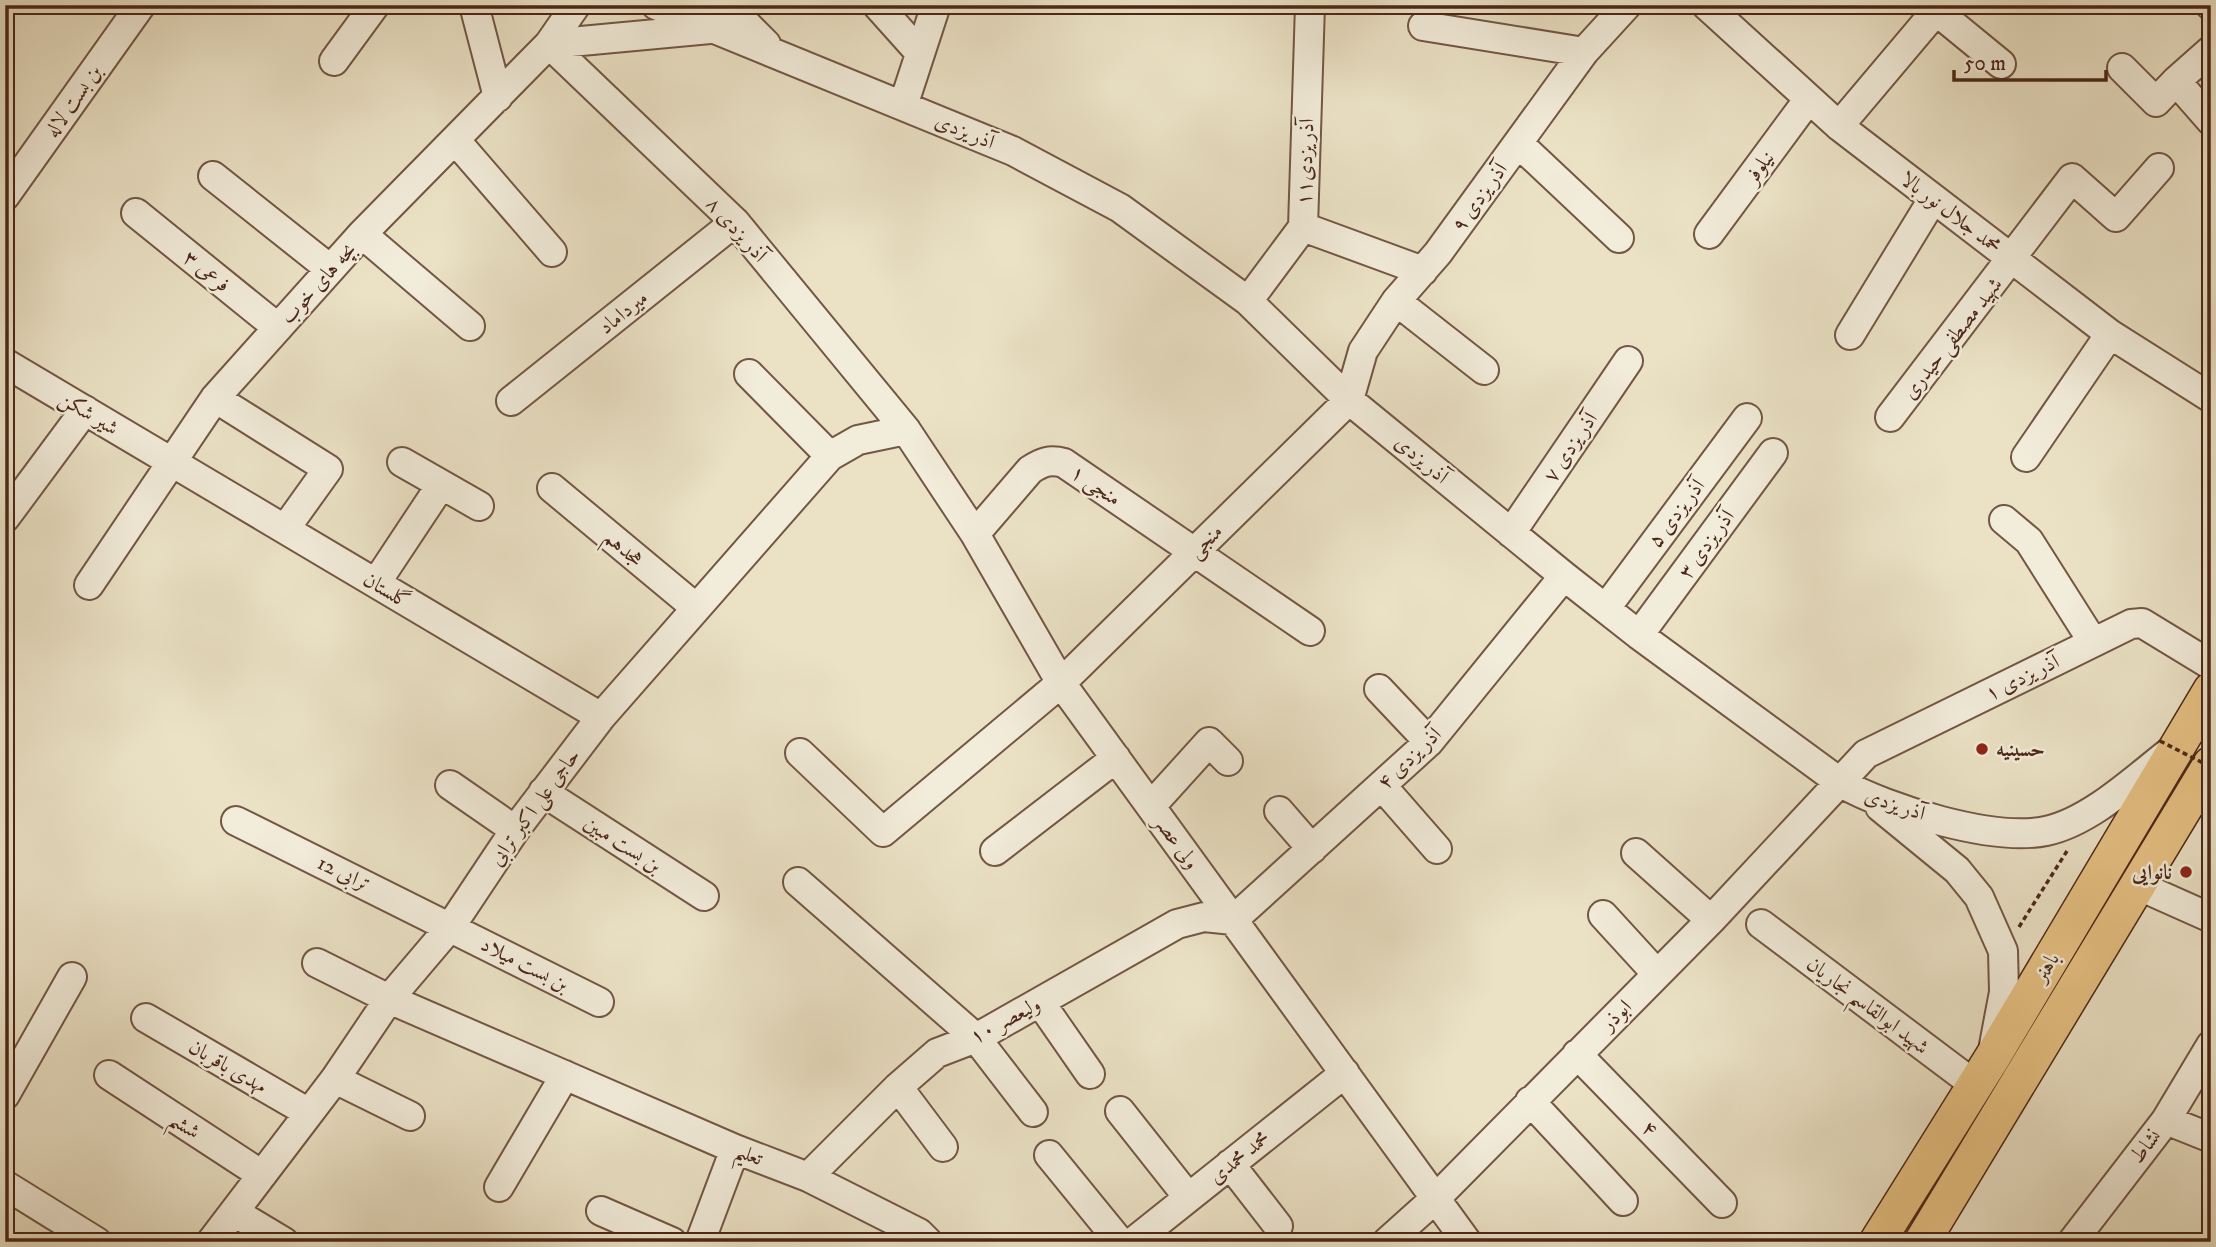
<svg xmlns="http://www.w3.org/2000/svg" width="2216" height="1247" viewBox="0 0 2216 1247" font-family="'IM FELL DW Pica',Amiri,serif">
  <rect width="100%" height="100%" fill="#ebe2c6"/>
  <filter id="stains"><feTurbulence type="fractalNoise" baseFrequency=".00286" numOctaves="4"/><feColorMatrix values="0 0 0 0 .2 0 0 0 0 .09 0 0 0 0 .02 0 0 0 .5 -.17"/></filter>
  <radialGradient id="worn" r=".72"><stop offset=".6" stop-color="#630" stop-opacity="0"/><stop offset="1" stop-color="#630" stop-opacity=".3"/></radialGradient>
  <g fill="none" stroke-linecap="round" stroke-linejoin="round">
    <defs>
      <path id="minor" d="M 474,5 L 498,97
        M 656,5 L 1013,151 L 1120,208 L 1248,301 L 1349,400 L 1564,576 L 1639,635 L 1841,783 C 1888,809 1992,842 2046,831 C 2090,822 2136,778 2171,751
        M 727,5 L 766,44
        M 877,5 L 920,53
        M 1706,5 L 1839,126 L 2110,334 L 2211,398
        M 1929,5 L 2001,64
        M 2210,5 L 2211,6
        M 1423,26 L 1584,52
        M 549,44 L 735,222 L 906,430 L 975,534 L 1061,683 L 1467,1242
        M 549,44 L 710,29
        M 2211,50 L 2176,81 L 2211,121
        M 334,61 L 375,5
        M 2122,68 L 2156,102 L 2176,81
        M 903,106 L 936,5
        M 1839,126 L 1936,11
        M 456,141 L 552,252
        M 1518,143 L 1619,238
        M 213,176 L 330,269
        M 5,196 L 141,5
        M 136,213 L 278,328
        M 1303,227 L 1423,271
        M 362,234 L 470,326
        M 1709,234 L 1808,100
        M 1248,301 L 1303,227 L 1310,5
        M 1396,301 L 1484,370
        M 1850,335 L 1933,199
        M 5,363 L 601,717
        M 749,374 L 830,456
        M 215,398 L 328,469 L 285,529
        M 511,401 L 735,222
        M 1890,417 L 2072,178 L 2116,217 L 2159,168
        M 2026,457 L 2110,334
        M 402,462 L 479,506
        M 552,488 L 695,607
        M 5,518 L 85,410
        M 2004,520 L 2029,541 L 2093,642
        M 1511,533 L 1628,361
        M 975,534 L 1030,470 C 1042,462 1050,459 1064,463 L 1310,631
        M 376,583 L 441,485
        M 89,585 L 215,398 L 362,234 L 549,44 L 576,5
        M 1606,608 L 1747,418
        M 1639,635 L 1773,453
        M 1379,689 L 1429,742
        M 800,753 L 883,832 L 1061,683 L 1349,400 L 1363,351 L 1396,301 L 1438,253 L 1584,52 L 1627,5
        M 450,785 L 515,830
        M 1382,786 L 1437,849
        M 543,792 L 704,896
        M 1151,806 L 1209,742 L 1228,761
        M 1880,807 L 1957,870 L 1979,897 L 2003,951 L 2004,992 L 1994,1045
        M 1279,811 L 1312,849
        M 236,821 L 599,1002
        M 995,851 L 1116,758
        M 1636,853 L 1711,920
        M 798,882 L 976,1038 L 1033,1112
        M 2137,885 L 2211,918
        M 1603,915 L 1657,974
        M 1761,924 L 1975,1085
        M 317,963 L 389,999 L 735,1149 L 808,1177 L 919,1233 L 928,1242
        M 1040,1002 L 1090,1074
        M 146,1018 L 309,1113
        M 1577,1054 L 1722,1203
        M 109,1075 L 262,1175
        M 335,1079 L 410,1116
        M 898,1087 L 943,1147
        M 5,1095 L 72,977
        M 1530,1101 L 1623,1201
        M 1120,1111 L 1188,1197
        M 2166,1120 L 2211,1138
        M 1049,1155 L 1120,1242
        M 1230,1164 L 1278,1226
        M 808,1177 L 898,1087 L 937,1053 L 976,1038 L 1177,924 L 1204,917 L 1233,920 L 1429,742 L 1564,576
        M 5,1185 L 97,1242
        M 499,1187 L 565,1075
        M 601,1211 L 672,1242
        M 234,1212 L 284,1242
        M 211,1242 L 335,1079 L 389,999 L 451,926 L 515,830 L 601,717 L 830,456 L 858,440 L 906,430
        M 700,1242 L 735,1149
        M 1133,1242 L 1345,1073
        M 1387,1242 L 1436,1198 L 1711,920 L 1866,754 L 2131,624 L 2142,623 L 2211,665
        M 2072,1242 L 2166,1120 L 2211,1045"/>
      <path id="major" d="M 1877,1242 L 1992,1058 L 2211,690
        M 1922,1242 L 2211,764"/>
    </defs>
    <use href="#minor" stroke="#735644" stroke-width="32"/>
    <use href="#major" stroke="#4b2718" stroke-width="38"/>
    <path stroke="#4b2718" stroke-width="3.5" stroke-dasharray="5 3.5" stroke-linecap="butt" d="M 2019,927 L 2067,851"/>
    <use href="#minor" stroke="#f2ecda" stroke-width="28"/>
    <use href="#major" stroke="#e6c183" stroke-width="35"/>
    <path stroke="#4b2718" stroke-width="3.5" stroke-dasharray="5 3.5" stroke-linecap="butt" d="M 2160,741 L 2211,767"/>
  </g>
  <g fill="#8f2418" stroke="#f2ecda" stroke-width="2.5">
    <circle cx="1982" cy="749" r="7"/>
    <circle cx="2186" cy="872" r="7"/>
  </g>
  <g text-anchor="middle" stroke-width="5" stroke-linejoin="round" paint-order="stroke">
    <g font-size="21" fill="#4b2718" stroke="#f2ecda">
      <text transform="translate(73 101) rotate(-55)" y="7">بن بست لاله</text>
      <text transform="translate(965 131) rotate(22)" y="7">آذر یزدی</text>
      <text transform="translate(1305 162) rotate(-88)" y="7">آذر یزدی۱۱</text>
      <text transform="translate(1759 167) rotate(-54)" y="7">نیلوفر</text>
      <text transform="translate(1479 197) rotate(-54)" y="7">آذر یزدی ۹</text>
      <text transform="translate(1951 212) rotate(37)" y="7">محمد جلال نور بالا</text>
      <text transform="translate(737 229) rotate(48)" y="7">۸ آذر یزدی</text>
      <text transform="translate(207 271) rotate(39)" y="7">فرعی ۳</text>
      <text transform="translate(318 283) rotate(-48)" y="7">بچه های خوب</text>
      <text transform="translate(623 312) rotate(-39)" y="7">میرداماد</text>
      <text transform="translate(1952 338) rotate(-52)" y="7">شهید مصطفی حیدری</text>
      <text transform="translate(89 413) rotate(31)" y="7">شیر شکن</text>
      <text transform="translate(1570 447) rotate(-56)" y="7">آذر یزدی ۷</text>
      <text transform="translate(1422 459) rotate(40)" y="7">آذر یزدی</text>
      <text transform="translate(1096 485) rotate(34)" y="7">منجی ۱</text>
      <text transform="translate(1676 513) rotate(-53)" y="7">آذر یزدی ۵</text>
      <text transform="translate(1205 541) rotate(-44)" y="7">منجی</text>
      <text transform="translate(1706 544) rotate(-54)" y="7">آذر یزدی ۳</text>
      <text transform="translate(624 548) rotate(40)" y="7">هجدهم</text>
      <text transform="translate(387 590) rotate(31)" y="7">گلستان</text>
      <text transform="translate(2022 677) rotate(-26)" y="7">آذر یزدی ۱</text>
      <text transform="translate(1409 758) rotate(-44)" y="7">۴ آذر یزدی</text>
      <text transform="translate(1895 804) rotate(18)" y="7">آذر یزدی</text>
      <text transform="translate(534 807) rotate(-54)" y="7">حاجی علی اکبر ترابی</text>
      <text transform="translate(1177 842) rotate(54)" y="7">ولی عصر</text>
      <text transform="translate(623 844) rotate(33)" y="7">بن بست مبین</text>
      <text transform="translate(344 873) rotate(26)" y="7">ترابی 12</text>
      <text transform="translate(525 964) rotate(27)" y="7">بن بست میلاد</text>
      <text transform="translate(2046 967) rotate(-59)" y="7">باهنر</text>
      <text transform="translate(1868 1005) rotate(37)" y="7">شهید ابوالقاسم نجاریان</text>
      <text transform="translate(1616 1015) rotate(-45)" y="7">ابوذر</text>
      <text transform="translate(1005 1020) rotate(-28)" y="7">۱۰ ولیعصر</text>
      <text transform="translate(228 1066) rotate(30)" y="7">مهدی باقربان</text>
      <text transform="translate(185 1125) rotate(33)" y="7">ششم</text>
      <text transform="translate(1650 1128) rotate(46)" y="7">۴</text>
      <text transform="translate(2145 1146) rotate(-51)" y="7">نشاط</text>
      <text transform="translate(749 1154) rotate(21)" y="7">تعلیم</text>
      <text transform="translate(1239 1157) rotate(-39)" y="7">محمد محمدی</text>
    </g>
    <g font-size="21" font-weight="bold" fill="#4b2718" stroke="#f2ecda" text-anchor="start">
      <text x="1996" y="756">حسینیه</text>
      <text x="2172" y="879" text-anchor="end">نانوایی</text>
    </g>
  </g>
  <rect width="2216" height="1247" fill="none" stroke="#ebe2c6" stroke-width="28"/>
  <rect x="7" y="7" width="2202" height="1233" fill="none" stroke="#4b2718" stroke-width="3.5"/>
  <rect x="14" y="14" width="2188" height="1219" fill="none" stroke="#4b2718" stroke-width="2"/>
  <path d="M1954 70v10h152v-10" fill="none" stroke="#4b2718" stroke-width="3.5"/>
  <text x="1964" y="70" font-size="21" fill="#4b2718" stroke="#f2ecda" stroke-width="5" paint-order="stroke">50 m</text>
  <rect width="100%" height="100%" filter="url(#stains)"/>
  <rect width="100%" height="100%" fill="url(#worn)"/>
</svg>
